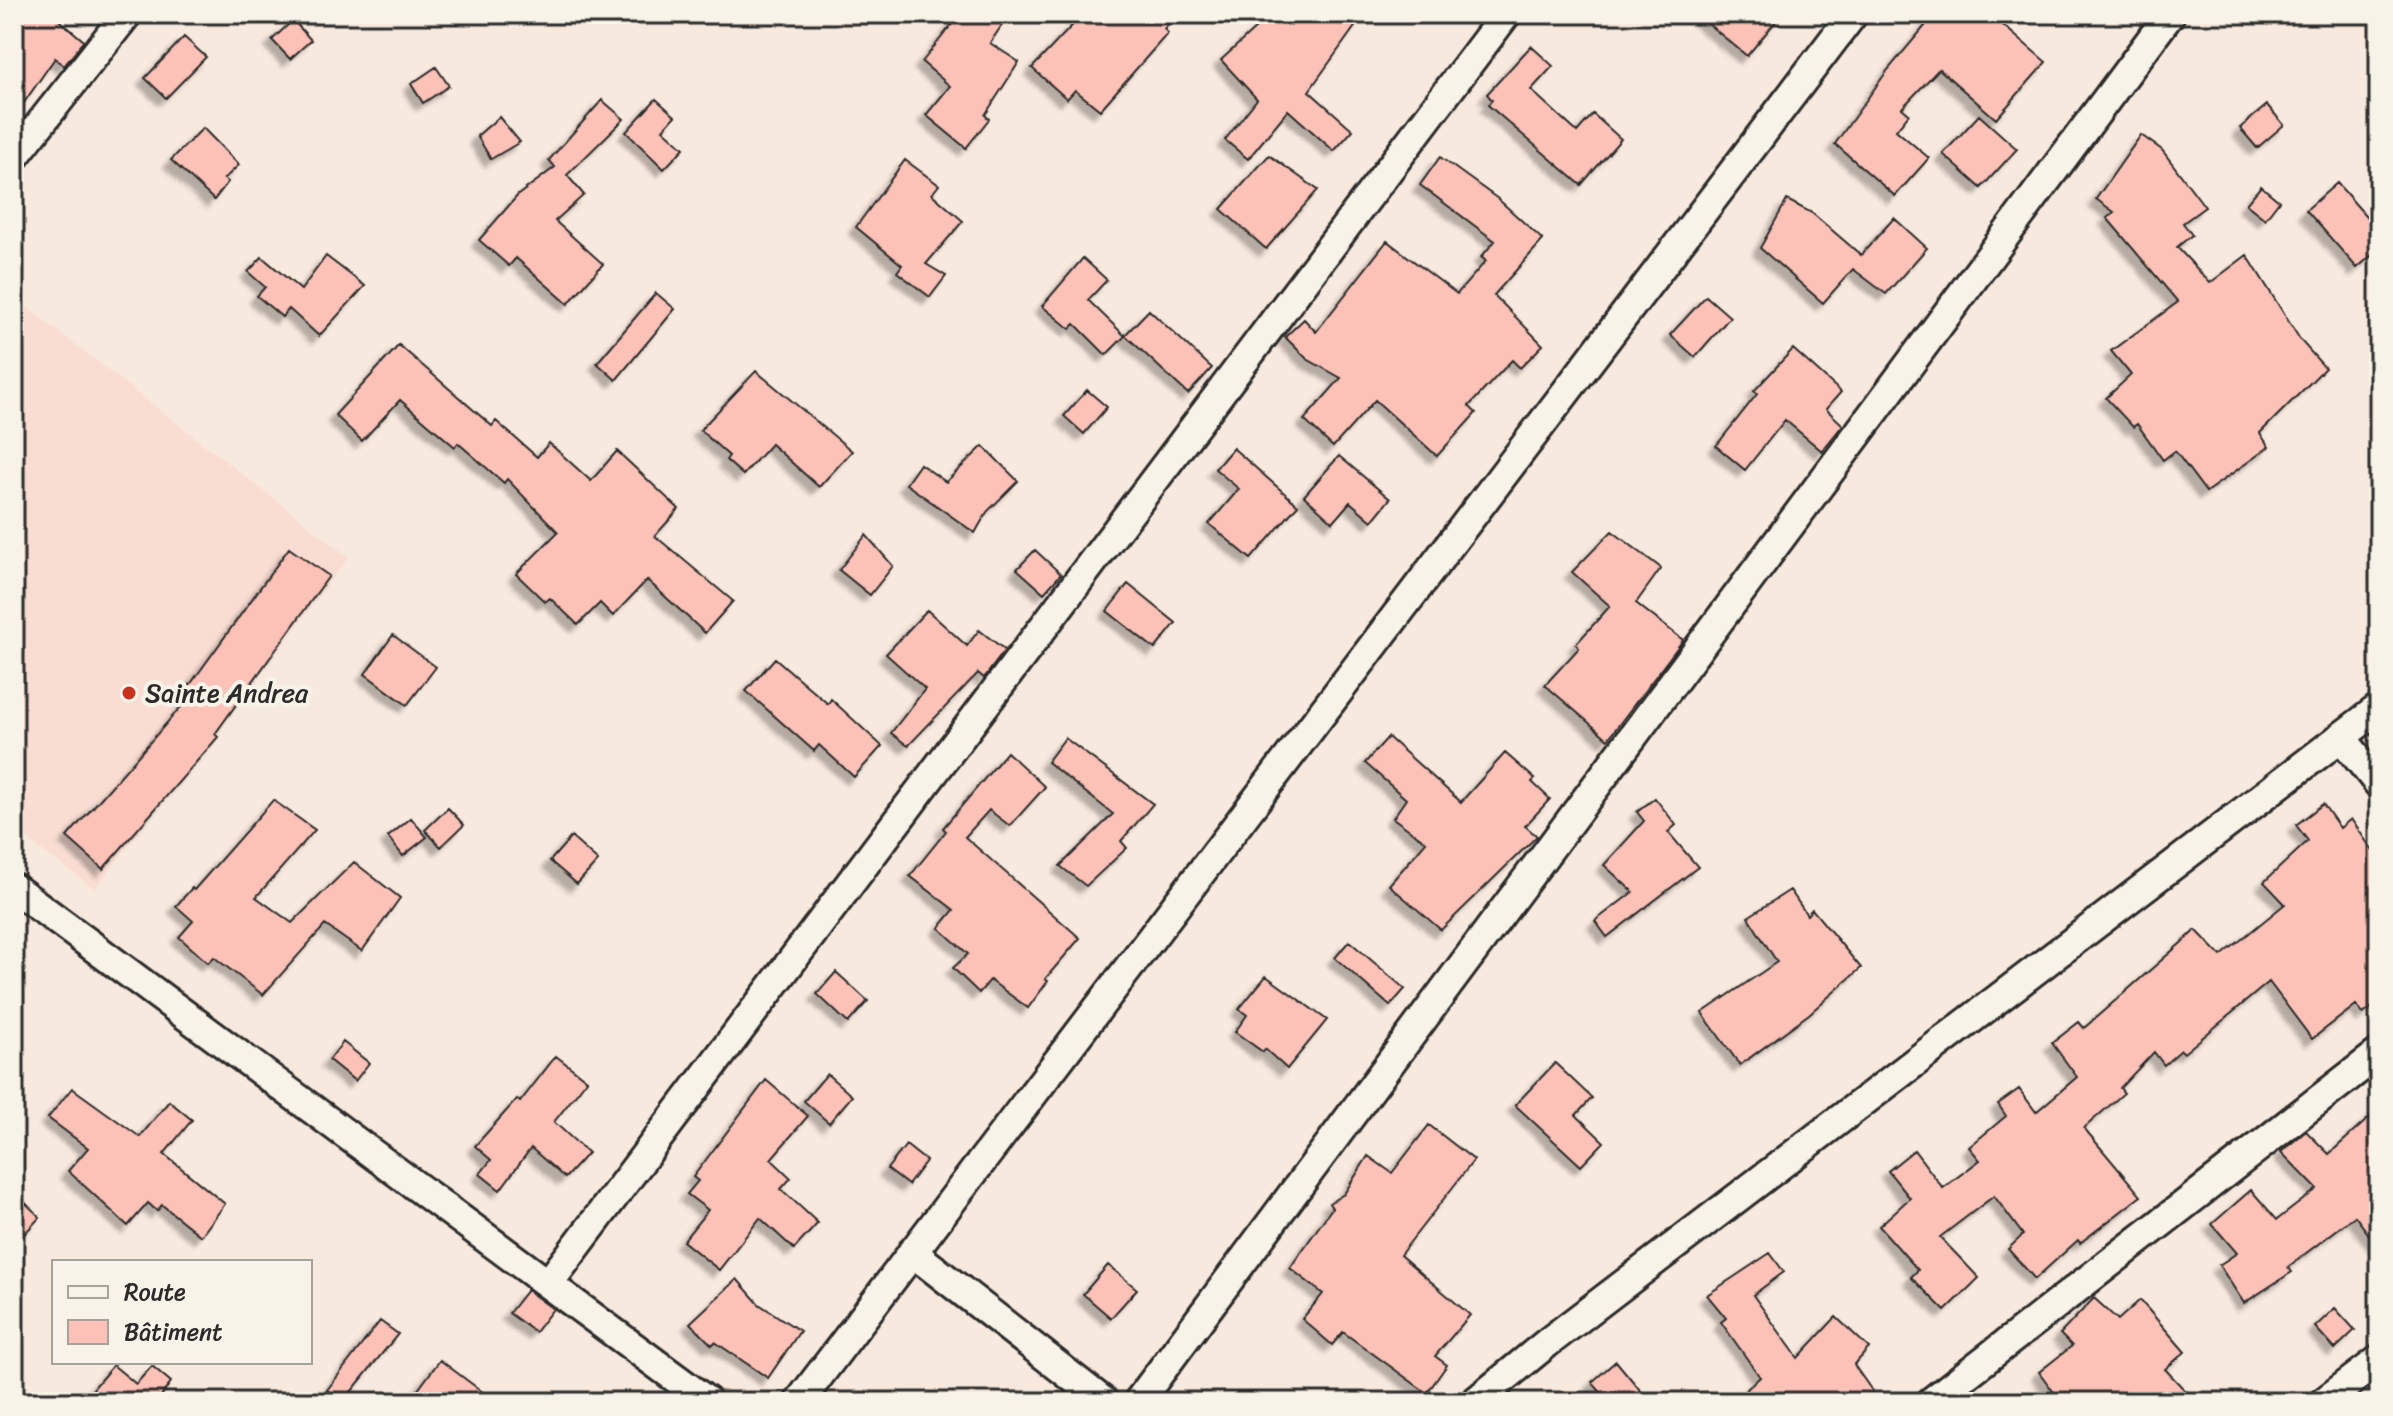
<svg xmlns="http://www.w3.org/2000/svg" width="2393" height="1416" viewBox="0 0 2393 1416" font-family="Sriracha,sans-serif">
  <defs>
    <filter id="shadow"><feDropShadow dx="-7" dy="7" stdDeviation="2" flood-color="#0004"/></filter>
  </defs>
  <rect width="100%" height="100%" fill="#f8e9de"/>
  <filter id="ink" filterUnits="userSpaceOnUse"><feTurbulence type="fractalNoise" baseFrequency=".0125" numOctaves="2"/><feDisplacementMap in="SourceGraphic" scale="16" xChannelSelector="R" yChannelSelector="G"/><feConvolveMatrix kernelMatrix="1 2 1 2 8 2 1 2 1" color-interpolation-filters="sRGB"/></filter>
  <g filter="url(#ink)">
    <path fill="#f9ddd2" d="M 14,297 L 349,557 L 95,889 L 14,830 Z"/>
    <path fill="#fcc1b7" stroke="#2b2b2b" stroke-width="2" filter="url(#shadow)" d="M 14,14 L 52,14 L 84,41 L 64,66 L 55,58 L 14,117 Z
      M 960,14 L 991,14 L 1004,22 L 990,43 L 1019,62 L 985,115 L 989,119 L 966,148 L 926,115 L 950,86 L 922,62 Z
      M 1083,14 L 1176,14 L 1164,29 L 1168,33 L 1100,110 L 1075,90 L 1067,99 L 1032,68 Z
      M 1271,14 L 1364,14 L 1309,91 L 1353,130 L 1334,151 L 1288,110 L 1248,159 L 1225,140 L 1257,99 L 1221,60 Z
      M 1696,14 L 1782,14 L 1747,56 Z
      M 1935,14 L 1990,14 L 2046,62 L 1996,119 L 1939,69 L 1902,108 L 1909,114 L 1896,130 L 1929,158 L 1895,196 L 1835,144 L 1887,71 Z
      M 293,20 L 311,40 L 290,59 L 272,40 Z
      M 184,37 L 206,57 L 166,98 L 145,78 Z
      M 1531,46 L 1553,66 L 1531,90 L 1577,132 L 1593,114 L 1621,139 L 1581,185 L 1488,105 L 1492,100 L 1487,94 Z
      M 436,67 L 449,86 L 423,103 L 411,84 Z
      M 656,99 L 675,116 L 663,129 L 684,148 L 664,169 L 626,132 Z
      M 602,100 L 624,119 L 567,175 L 584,195 L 555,221 L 603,264 L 568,304 L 516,258 L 509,266 L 479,240 L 518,195 L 555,167 L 549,160 Z
      M 2267,105 L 2284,125 L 2257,148 L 2240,128 Z
      M 1979,115 L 2017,149 L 1981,188 L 1943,154 Z
      M 499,117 L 520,142 L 491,159 L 477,136 Z
      M 203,128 L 239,165 L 224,179 L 228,182 L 214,200 L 171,160 Z
      M 2141,135 L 2162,150 L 2205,207 L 2183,223 L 2192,235 L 2177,247 L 2210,283 L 2247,255 L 2301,341 L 2325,368 L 2260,433 L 2269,447 L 2206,492 L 2175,451 L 2163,460 L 2137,424 L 2133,427 L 2106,398 L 2131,375 L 2111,351 L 2178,302 L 2107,218 L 2114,212 L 2096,199 Z
      M 1269,155 L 1318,190 L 1266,249 L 1221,209 Z
      M 1440,157 L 1498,199 L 1543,240 L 1494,295 L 1543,345 L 1520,368 L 1512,360 L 1469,406 L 1476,413 L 1437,456 L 1375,400 L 1333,447 L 1304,420 L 1341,378 L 1307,359 L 1285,337 L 1304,319 L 1316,332 L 1387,241 L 1457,294 L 1486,261 L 1481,257 L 1495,241 L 1420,185 Z
      M 905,160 L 939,185 L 932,194 L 963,221 L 926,264 L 946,276 L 930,297 L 897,272 L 902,265 L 856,227 Z
      M 2337,183 L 2379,231 L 2379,249 L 2357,268 L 2306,210 Z
      M 2261,186 L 2279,201 L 2265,219 L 2246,204 Z
      M 1787,200 L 1812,213 L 1861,255 L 1894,218 L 1927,248 L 1886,294 L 1853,269 L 1823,303 L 1760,248 Z
      M 326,256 L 365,286 L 319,336 L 289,309 L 282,317 L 257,296 L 265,287 L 248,272 L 262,257 L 301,290 Z
      M 1083,258 L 1107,280 L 1088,300 L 1125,336 L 1106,355 L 1075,324 L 1070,329 L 1042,306 Z
      M 656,293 L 675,309 L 616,380 L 597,363 Z
      M 1706,296 L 1730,317 L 1695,357 L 1670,335 Z
      M 1149,310 L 1212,368 L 1188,394 L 1125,335 Z
      M 399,345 L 492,426 L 496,421 L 537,457 L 549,443 L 591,481 L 617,451 L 679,509 L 655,536 L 733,601 L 705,633 L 647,580 L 613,616 L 600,603 L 578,625 L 550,598 L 545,602 L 516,574 L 558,532 L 507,479 L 504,483 L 458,443 L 455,447 L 400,400 L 362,441 L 335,415 Z
      M 1793,349 L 1841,392 L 1826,409 L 1843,425 L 1822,451 L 1785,420 L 1745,470 L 1716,446 L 1757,394 L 1754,391 Z
      M 756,371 L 852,451 L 819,487 L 771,444 L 743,475 L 726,460 L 729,456 L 700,430 Z
      M 1087,390 L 1107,407 L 1084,434 L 1064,416 Z
      M 983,446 L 1018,481 L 987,512 L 975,533 L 906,484 L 920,464 L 946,482 Z
      M 1233,448 L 1298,505 L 1251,559 L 1209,524 L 1239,489 L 1215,469 Z
      M 1339,456 L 1390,499 L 1372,521 L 1350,502 L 1333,522 L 1304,496 Z
      M 1612,531 L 1661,568 L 1636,603 L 1683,640 L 1608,739 L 1545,685 L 1579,648 L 1576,644 L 1610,606 L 1572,572 Z
      M 866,535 L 893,566 L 870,595 L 839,570 Z
      M 289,548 L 329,576 L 215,734 L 218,737 L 103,869 L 67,837 L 193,693 L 187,689 Z
      M 1035,550 L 1061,574 L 1044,593 L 1017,569 Z
      M 1128,584 L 1176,623 L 1155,649 L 1107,611 Z
      M 927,610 L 967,646 L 979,630 L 1005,650 L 984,678 L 978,673 L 908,746 L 891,733 L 925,689 L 886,654 Z
      M 393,635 L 436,667 L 407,705 L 365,674 Z
      M 775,658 L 828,704 L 831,699 L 882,746 L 854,777 L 819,745 L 814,751 L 746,691 Z
      M 1388,737 L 1461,802 L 1505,753 L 1535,779 L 1532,782 L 1550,799 L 1525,826 L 1537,836 L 1441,930 L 1389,885 L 1426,842 L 1393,818 L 1406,799 L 1365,763 Z
      M 1065,738 L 1153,804 L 1121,841 L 1127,848 L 1086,886 L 1060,866 L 1113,814 L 1047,762 Z
      M 1007,752 L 1045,787 L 1010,826 L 989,810 L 965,837 L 1080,938 L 1045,979 L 1048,981 L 1028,1008 L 990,980 L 979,993 L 953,968 L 968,954 L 939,928 L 954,910 L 910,876 L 946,831 L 943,828 Z
      M 1655,798 L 1676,825 L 1668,832 L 1698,867 L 1607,937 L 1595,921 L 1633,892 L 1604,865 L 1644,821 L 1637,812 Z
      M 273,800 L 315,830 L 256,897 L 292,923 L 354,862 L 400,898 L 362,951 L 325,925 L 263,995 L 214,957 L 208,963 L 179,937 L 193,921 L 176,906 L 192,888 L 194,890 Z
      M 2323,804 L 2340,828 L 2351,819 L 2379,860 L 2379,1002 L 2363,1014 L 2356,1005 L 2312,1039 L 2269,982 L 2184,1053 L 2181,1050 L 2164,1065 L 2154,1052 L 2120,1088 L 2124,1093 L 2084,1128 L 2141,1196 L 2080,1243 L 2078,1240 L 2035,1279 L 2008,1249 L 2023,1235 L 1994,1196 L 1940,1237 L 1979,1278 L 1945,1311 L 1911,1277 L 1918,1270 L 1879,1226 L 1910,1198 L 1888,1171 L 1914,1150 L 1943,1188 L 1980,1160 L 1969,1147 L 2006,1116 L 1998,1104 L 2019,1089 L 2036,1112 L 2077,1077 L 2052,1043 L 2079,1022 L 2084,1028 L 2196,930 L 2221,956 L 2285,904 L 2264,882 L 2308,841 L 2296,825 Z
      M 448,808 L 464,825 L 441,847 L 425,830 Z
      M 411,818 L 427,837 L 403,856 L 388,837 Z
      M 571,837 L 598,861 L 577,884 L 550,861 Z
      M 1790,890 L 1807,915 L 1812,909 L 1861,968 L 1809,1014 L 1740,1065 L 1702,1013 L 1777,962 L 1748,917 Z
      M 1349,941 L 1405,989 L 1390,1006 L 1335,958 Z
      M 836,972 L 868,1001 L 848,1023 L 817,994 Z
      M 1266,976 L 1327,1020 L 1287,1069 L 1265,1049 L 1263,1052 L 1235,1032 L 1247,1015 L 1239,1009 Z
      M 343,1042 L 369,1063 L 355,1081 L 329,1060 Z
      M 556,1056 L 587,1080 L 554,1122 L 588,1153 L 565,1178 L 531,1148 L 500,1190 L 480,1174 L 491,1160 L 475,1146 L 517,1099 L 520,1102 Z
      M 1555,1063 L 1592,1098 L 1576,1115 L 1604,1142 L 1581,1166 L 1515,1105 Z
      M 827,1074 L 852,1096 L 829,1123 L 804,1101 Z
      M 766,1080 L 808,1116 L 771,1159 L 791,1178 L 781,1189 L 818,1223 L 794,1249 L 760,1218 L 719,1270 L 683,1241 L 708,1210 L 687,1194 L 698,1181 L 693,1177 Z
      M 72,1088 L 140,1137 L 169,1101 L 192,1120 L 164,1154 L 225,1204 L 201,1236 L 162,1205 L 157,1211 L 148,1203 L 128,1226 L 68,1171 L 88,1148 L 48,1118 Z
      M 2379,1109 L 2379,1248 L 2355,1216 L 2288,1267 L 2292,1272 L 2244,1303 L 2219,1265 L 2237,1253 L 2212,1224 L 2251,1190 L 2277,1220 L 2317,1189 L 2281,1152 L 2306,1131 L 2329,1154 Z
      M 1429,1125 L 1474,1160 L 1400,1255 L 1470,1315 L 1435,1356 L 1447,1365 L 1427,1393 L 1343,1332 L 1332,1345 L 1302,1319 L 1323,1294 L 1290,1268 L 1332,1208 L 1329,1203 L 1344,1194 L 1368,1156 L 1392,1173 Z
      M 906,1145 L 926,1161 L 908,1185 L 887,1169 Z
      M 14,1192 L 40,1217 L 14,1245 Z
      M 1770,1253 L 1784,1272 L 1753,1295 L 1798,1358 L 1836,1317 L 1869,1348 L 1854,1365 L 1873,1392 L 1859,1402 L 1758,1402 L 1746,1390 L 1760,1377 L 1721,1322 L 1726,1318 L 1707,1295 Z
      M 1108,1265 L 1137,1289 L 1111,1318 L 1083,1294 Z
      M 737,1279 L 759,1304 L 800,1331 L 768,1378 L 715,1342 L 712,1345 L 690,1323 Z
      M 527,1290 L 553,1309 L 535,1332 L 509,1313 Z
      M 2094,1298 L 2118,1320 L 2140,1300 L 2185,1352 L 2165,1369 L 2196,1402 L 2145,1402 L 2136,1393 L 2125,1402 L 2061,1402 L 2039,1372 L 2072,1346 L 2060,1334 Z
      M 2335,1308 L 2355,1330 L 2335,1349 L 2315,1327 Z
      M 380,1321 L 398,1334 L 343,1402 L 327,1390 Z
      M 440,1360 L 496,1402 L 409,1402 Z
      M 1616,1361 L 1650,1402 L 1609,1402 L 1592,1382 Z
      M 113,1365 L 136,1384 L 152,1366 L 171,1382 L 157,1402 L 82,1402 Z"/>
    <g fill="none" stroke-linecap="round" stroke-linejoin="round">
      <defs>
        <path id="minor" d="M 14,157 L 127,14
          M 2341,737 L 2379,784
          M 14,888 L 548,1284
          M 912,1252 L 1104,1402
          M 708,1402 L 548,1284 L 1506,14
          M 799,1402 L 1853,14
          M 1138,1402 L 2170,14
          M 1475,1402 L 1547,1343 L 2379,708
          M 1931,1402 L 2379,1053
          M 2324,1402 L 2379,1360"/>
      </defs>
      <use href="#minor" stroke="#2b2b2b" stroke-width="34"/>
      <use href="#minor" stroke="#f7f3e8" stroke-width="28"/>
    </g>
  </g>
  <circle fill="#c8321e" stroke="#f7f3e8" stroke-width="3" cx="129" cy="693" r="8"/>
  <g text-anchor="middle" stroke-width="8" stroke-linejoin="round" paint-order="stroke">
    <g font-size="26" fill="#2b2b2b" stroke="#f7f3e8" text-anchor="start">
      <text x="145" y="702">Sainte Andrea</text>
    </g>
  </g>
  <rect width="2393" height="1416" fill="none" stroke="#f7f3e8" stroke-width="48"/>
  <rect x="24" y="24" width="2345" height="1368" fill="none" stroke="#2b2b2b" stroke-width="3" filter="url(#ink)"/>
  <rect x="52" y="1260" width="260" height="104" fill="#f7f3e8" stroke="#a5a39c" stroke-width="2"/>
  <rect x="68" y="1286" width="40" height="12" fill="#f7f3e8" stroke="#a5a39c" stroke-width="2"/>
  <text x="124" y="1300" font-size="24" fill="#2b2b2b">Route</text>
  <rect x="68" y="1320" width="40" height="24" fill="#fcc1b7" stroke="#a5a39c" stroke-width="2"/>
  <text x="124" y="1340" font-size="24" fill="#2b2b2b">Bâtiment</text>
</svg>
